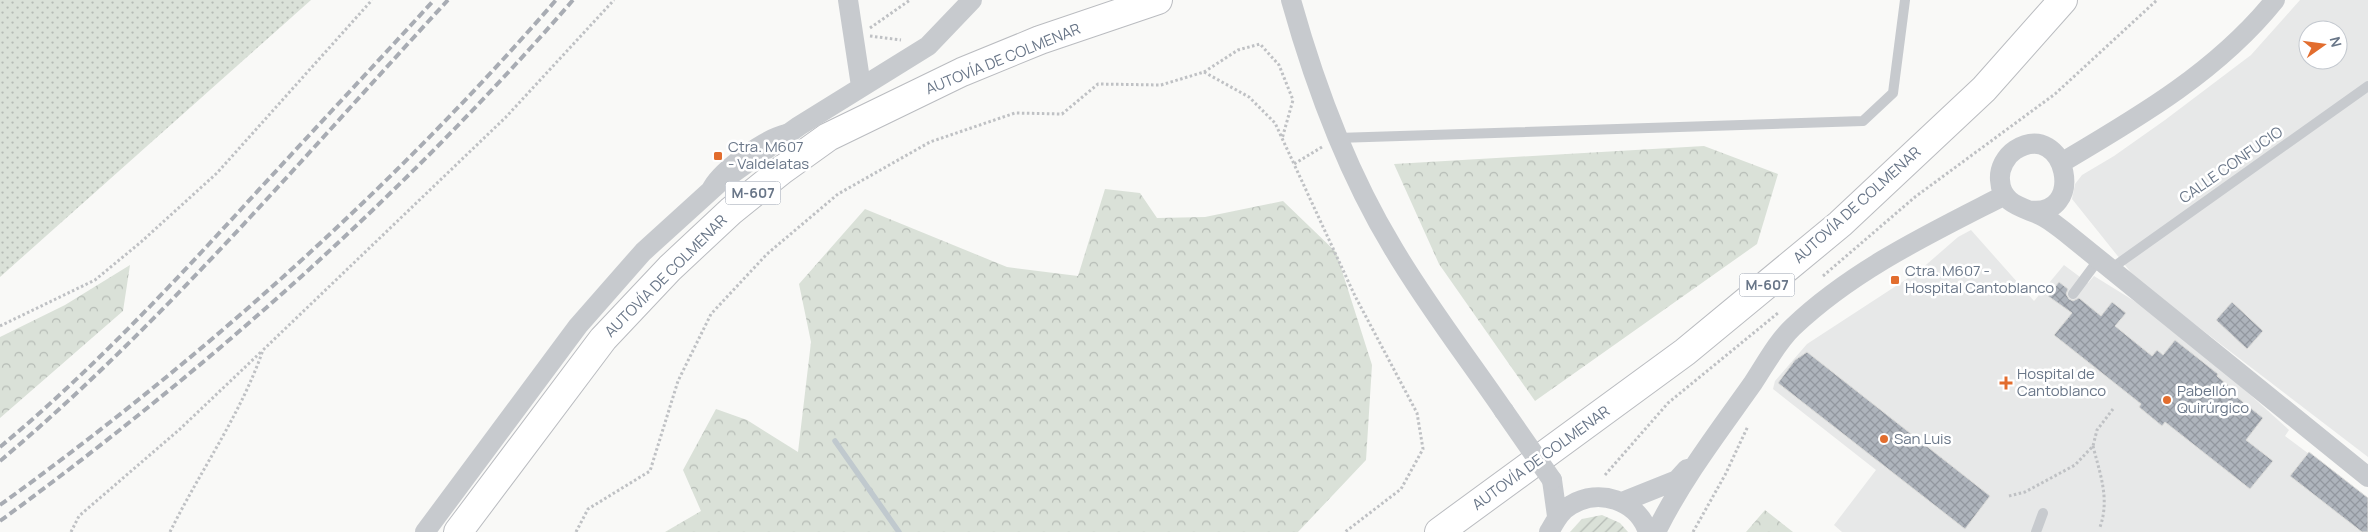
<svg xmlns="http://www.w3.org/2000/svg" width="2368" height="532" viewBox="0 0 2368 532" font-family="Manrope,sans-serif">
  <defs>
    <pattern id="forest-crowns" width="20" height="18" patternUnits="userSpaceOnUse" patternTransform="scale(1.25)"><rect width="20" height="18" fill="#dae1d8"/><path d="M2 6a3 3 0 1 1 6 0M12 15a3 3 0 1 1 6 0" fill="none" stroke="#b5bbb5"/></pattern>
    <pattern id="park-dots" width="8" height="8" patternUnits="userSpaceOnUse" patternTransform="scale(1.25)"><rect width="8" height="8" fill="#dae1d8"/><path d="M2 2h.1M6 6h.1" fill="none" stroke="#b5bbb5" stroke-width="1.8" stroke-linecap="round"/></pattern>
    <pattern id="garden-furrows" width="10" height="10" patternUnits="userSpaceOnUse" patternTransform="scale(1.25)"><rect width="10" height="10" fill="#dae1d8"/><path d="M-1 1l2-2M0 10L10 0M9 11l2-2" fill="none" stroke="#b5bbb5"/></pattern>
    <pattern id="building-cross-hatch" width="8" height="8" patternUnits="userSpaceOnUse" patternTransform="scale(1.25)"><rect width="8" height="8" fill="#aeb4bc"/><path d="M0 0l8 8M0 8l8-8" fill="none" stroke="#92979f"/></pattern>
  </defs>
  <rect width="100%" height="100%" fill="#f9f9f7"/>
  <path fill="#e7e8e8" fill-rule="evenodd" d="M 2300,0 L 2368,0 L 2368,457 L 2137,280 L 2072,199 L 2075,184 L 2082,175 L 2114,156 L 2165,120 L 2251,55 ZM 2308,30 L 2338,30 L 2338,60 L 2308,60 Z
    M 1971,230 L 2034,301 L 2064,265 L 2088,283 L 2094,276 L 2173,325 L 2289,430 L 2285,436 L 2368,498 L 2368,532 L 1842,532 L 1834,525 L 1876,470 L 1773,389 L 1775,381 L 1807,344 L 1919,271 L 1958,237 Z"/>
  <path fill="url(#forest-crowns)" d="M 1704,146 L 1778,174 L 1757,244 L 1535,401 L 1439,264 L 1394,164 Z
    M 1105,189 L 1140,193 L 1157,218 L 1205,217 L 1283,201 L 1336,252 L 1372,365 L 1366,460 L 1298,532 L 665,532 L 701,511 L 683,470 L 716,409 L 747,420 L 798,452 L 811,342 L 799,284 L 865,209 L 1007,267 L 1078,276 Z
    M 130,265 L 123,311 L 0,418 L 0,337 L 65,305 Z
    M 1765,510 L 1793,532 L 1746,532 Z"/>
  <path fill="url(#park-dots)" d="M 0,0 L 311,0 L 0,277 Z"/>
  <path fill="url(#garden-furrows)" d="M 1602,515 L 1620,523 L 1628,532 L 1570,532 L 1582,519 Z"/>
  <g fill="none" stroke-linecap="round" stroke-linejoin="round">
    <path stroke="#c0c9ce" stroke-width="5.5" d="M 835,441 L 899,532"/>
  </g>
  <path fill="url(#building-cross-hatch)" stroke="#dbdbd9" d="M 2059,282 L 2068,289 L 2066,294 L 2069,299 L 2073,301 L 2079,298 L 2101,316 L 2112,302 L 2126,313 L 2115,326 L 2152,356 L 2157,350 L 2163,355 L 2175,340 L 2218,374 L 2217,376 L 2235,391 L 2233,394 L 2263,418 L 2246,440 L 2273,461 L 2250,489 L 2165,422 L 2162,426 L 2139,407 L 2141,404 L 2054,335 L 2072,313 L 2048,296 Z
    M 2232,302 L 2263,331 L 2247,349 L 2216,320 Z
    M 1807,352 L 1990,496 L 1965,529 L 1778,383 L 1795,360 Z
    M 2309,452 L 2368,498 L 2368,532 L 2362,532 L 2290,476 Z"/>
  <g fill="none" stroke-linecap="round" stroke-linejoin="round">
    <defs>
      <path id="motorway" d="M 458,532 L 603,339 L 670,268 L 731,211 L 782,170 L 828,137 L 962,72 L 1040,40 L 1158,0
        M 1439,532 L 1685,352 L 1840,224 L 1984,89 L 2063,0"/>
    </defs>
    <use href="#motorway" stroke="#babcc0" stroke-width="30"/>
    <path stroke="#bfc1c4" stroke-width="3" stroke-dasharray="2.5 2.5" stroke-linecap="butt" d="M 870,28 L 910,0
      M 870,36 L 901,40
      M 1204,72 L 1238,50 L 1260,44 L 1279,65 L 1293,100 L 1282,139
      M 1322,147 L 1294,164 L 1355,296 L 1417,413 L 1423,449 L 1401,489 L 1345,532
      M 1823,276 L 1915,197 L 2055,94 L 2157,0
      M 0,326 L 95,280 L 141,242 L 217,173 L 372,0
      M 2093,446 C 2100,474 2110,499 2100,527
      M 1605,475 L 1668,403 L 1778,313
      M 2009,496 L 2025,492 L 2075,465 L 2093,446 L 2097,430 L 2113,409
      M 71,532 L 79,516 L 180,429 L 262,351
      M 170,532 C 200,471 241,414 263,350 L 506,117 L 614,0
      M 576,532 L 588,509 L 650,471 L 678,381 L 711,314 L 767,254 L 838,194 L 930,142 L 1015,113 L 1062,114 L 1098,84 L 1161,85 L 1204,72 L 1249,97 L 1275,123 L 1294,164
      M 1693,532 L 1725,475 L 1748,426"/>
    <path stroke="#c7cace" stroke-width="10" d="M 1337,138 L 1863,121 L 1893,93 L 1905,0
      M 708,185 C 720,165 763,134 786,129
      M 2112,268 L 2368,86
      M 2073,294 L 2099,259
      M 2036,532 L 2043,513"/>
    <path stroke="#c7cace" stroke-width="20" d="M 848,0 L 861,86
      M 1291,0 C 1315,86 1347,172 1393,248 C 1426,304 1467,357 1504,411
      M 2061,163 C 2139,117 2218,71 2275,0
      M 2027,210 C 2088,221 2067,118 2015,150 C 2006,156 1999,168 2000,180 C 2001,204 2022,207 2040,215 C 2049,219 2057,226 2065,232 L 2368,477
      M 1552,480 L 1557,516
      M 1622,502 L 1677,480 L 1687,469
      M 425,532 L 578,326 L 643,252 L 719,183 L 799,126 L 928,46 L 972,0
      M 1549,532 C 1555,522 1560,511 1571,505 C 1599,488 1637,500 1648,532
      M 1656,532 C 1682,479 1719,431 1753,383 C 1765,365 1777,342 1793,327 C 1854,269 1931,233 2005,195"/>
    <use href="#motorway" stroke="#fff" stroke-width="28"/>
    <path stroke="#a8acb3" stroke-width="4" stroke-dasharray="8 4" stroke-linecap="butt" d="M 0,447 C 88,374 167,290 244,206 C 307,137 371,69 434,0
      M 0,461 C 163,324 304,156 448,0
      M 0,505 C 202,359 392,189 556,0
      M 0,521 C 208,369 404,195 573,0"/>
    <path stroke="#c7cace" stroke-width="20" d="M 1504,411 L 1552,480"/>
  </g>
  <g fill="#e26d2e" stroke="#fff" stroke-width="2">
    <rect x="713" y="151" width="10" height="10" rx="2.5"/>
    <rect x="1890" y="275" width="10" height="10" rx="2.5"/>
    <path d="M2003.5 375.5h5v5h5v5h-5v5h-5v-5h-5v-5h5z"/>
    <circle cx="2167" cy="400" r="5"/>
    <circle cx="1884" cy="439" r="5"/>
  </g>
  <g text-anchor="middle" stroke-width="5" stroke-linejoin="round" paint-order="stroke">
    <g fill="#fff" stroke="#969fac" stroke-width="1">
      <rect x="725.5" y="181.5" width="55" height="23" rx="4"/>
      <rect x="1739.5" y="273.5" width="55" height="23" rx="4"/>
    </g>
    <g font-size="14" font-weight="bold" fill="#697688">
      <text x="753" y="198">M-607</text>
      <text x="1767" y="290">M-607</text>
    </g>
    <g font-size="15" fill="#697688" stroke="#fff">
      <text transform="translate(1003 59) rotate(-22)" y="5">AUTOVÍA DE COLMENAR</text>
      <text transform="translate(2231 165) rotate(-35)" y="5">CALLE CONFUCIO</text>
      <text transform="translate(1857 205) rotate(-42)" y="5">AUTOVÍA DE COLMENAR</text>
      <text transform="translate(666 276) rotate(-45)" y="5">AUTOVÍA DE COLMENAR</text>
      <text transform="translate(1541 458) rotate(-36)" y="5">AUTOVÍA DE COLMENAR</text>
    </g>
    <g font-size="15" fill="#697688" stroke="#fff" text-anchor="start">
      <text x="728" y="152">Ctra. M607<tspan x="728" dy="17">- Valdelatas</tspan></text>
      <text x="1905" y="276">Ctra. M607 -<tspan x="1905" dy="17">Hospital Cantoblanco</tspan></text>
      <text x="2017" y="379">Hospital de<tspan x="2017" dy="17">Cantoblanco</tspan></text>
      <text x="2177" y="396">Pabellón<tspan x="2177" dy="17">Quirúrgico</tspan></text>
      <text x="1894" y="444">San Luis</text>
    </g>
  </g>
  <g transform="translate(2323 45) rotate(76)"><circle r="24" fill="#ffffff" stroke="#c3c8cf"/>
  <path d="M0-4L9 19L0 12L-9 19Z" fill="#e26d2e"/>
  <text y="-8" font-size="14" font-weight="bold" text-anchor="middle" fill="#697688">N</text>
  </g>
</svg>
